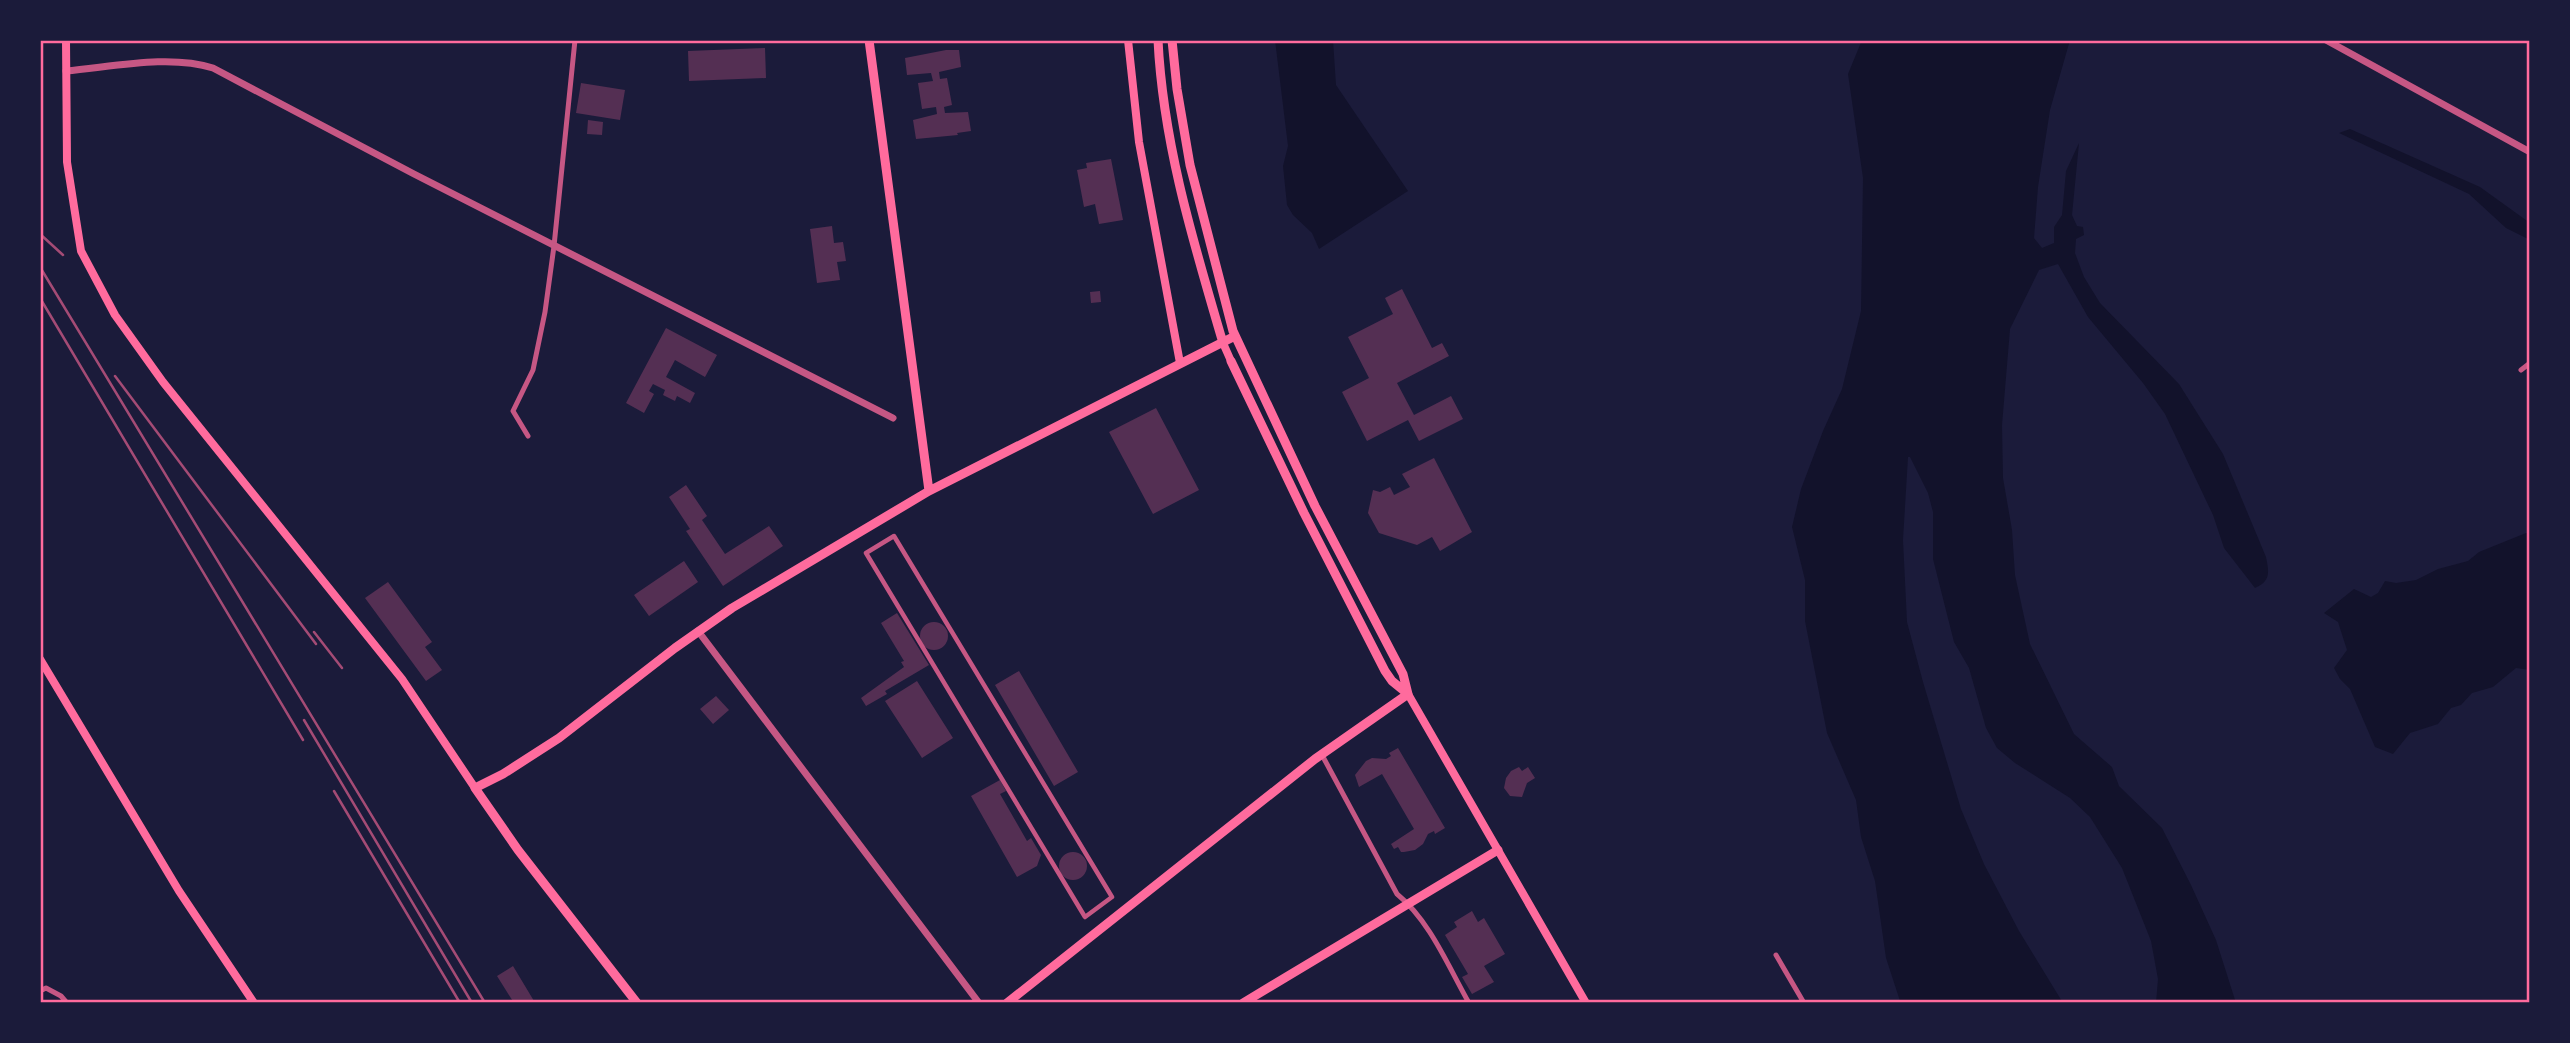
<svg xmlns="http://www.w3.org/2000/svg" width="2570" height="1043" viewBox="0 0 2570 1043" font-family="'Nunito Sans',sans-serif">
  <rect width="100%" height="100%" fill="#1b1b3a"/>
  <path fill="#12122b" d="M 1275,40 L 1333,40 L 1336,85 L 1408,191 L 1319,249 L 1312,233 L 1293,215 L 1287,205 L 1283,166 L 1288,146 Z
    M 1862,40 L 2070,40 L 2050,110 L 2038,187 L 2034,238 L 2042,248 L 2054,243 L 2054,227 L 2062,215 L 2066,171 L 2079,143 L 2072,215 L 2077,226 L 2083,227 L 2084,235 L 2076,239 L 2075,253 L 2084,277 L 2100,303 L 2179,384 L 2223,454 L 2266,557 C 2269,572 2271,581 2255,588 L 2224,548 L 2213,515 L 2165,414 L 2143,383 L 2088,317 L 2058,264 L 2039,270 L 2010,329 L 2002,425 L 2003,478 L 2012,530 L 2015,575 L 2030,644 L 2074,734 L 2112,767 L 2119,786 L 2162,828 L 2191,885 L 2216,940 L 2236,1003 L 2156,1003 L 2158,979 L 2151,941 L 2122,868 L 2090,817 L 2070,798 L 2015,763 L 1997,748 L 1986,728 L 1969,668 L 1954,642 L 1933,559 L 1933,512 L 1928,493 L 1910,457 L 1908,457 L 1903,540 L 1907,622 L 1923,682 L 1961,809 L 1984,864 L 2019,931 L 2063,1003 L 1900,1001 L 1886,958 L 1875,881 L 1861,837 L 1856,800 L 1827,733 L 1805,621 L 1805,580 L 1792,527 L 1801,489 L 1823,431 L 1842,389 L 1861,311 L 1863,178 L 1848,74 Z
    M 2350,129 L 2480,187 L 2530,223 L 2530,240 L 2506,228 L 2469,194 L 2339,133 Z
    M 2526,533 L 2530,534 L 2530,670 L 2516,668 L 2493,687 L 2472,693 L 2461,705 L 2451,708 L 2438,724 L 2410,733 L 2393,754 L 2375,747 L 2350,689 L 2340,679 L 2334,668 L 2347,650 L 2338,622 L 2324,613 L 2354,589 L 2371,597 L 2378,593 L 2385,581 L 2396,583 L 2416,580 L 2438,569 L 2468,561 L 2479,552 Z"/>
  <path fill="#542f53" d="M 765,48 L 766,78 L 689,81 L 688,51 Z
    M 946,50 L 959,50 L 961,67 L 939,72 L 940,79 L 947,78 L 952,105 L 944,107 L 945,113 L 968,112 L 971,131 L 957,133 L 958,135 L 916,139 L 913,120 L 937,114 L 936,107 L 922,109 L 918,83 L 933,81 L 931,73 L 907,75 L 905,58 Z
    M 581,83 L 625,90 L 620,120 L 576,113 Z
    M 588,120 L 603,122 L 602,135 L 587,134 Z
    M 1111,159 L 1123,220 L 1099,224 L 1095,204 L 1084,207 L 1077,170 L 1087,168 L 1086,163 Z
    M 832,226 L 834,243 L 843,242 L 846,261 L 837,262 L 840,280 L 817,283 L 810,229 Z
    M 1402,289 L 1432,348 L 1442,343 L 1449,356 L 1397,383 L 1414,415 L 1451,396 L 1463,419 L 1419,441 L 1408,420 L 1367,441 L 1342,392 L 1369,378 L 1348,337 L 1393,314 L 1385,298 Z
    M 1100,291 L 1101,302 L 1091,303 L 1090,292 Z
    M 666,328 L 717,355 L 705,377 L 675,360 L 666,377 L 695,393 L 690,403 L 677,396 L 675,401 L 663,395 L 665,390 L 653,384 L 649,391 L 654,394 L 644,413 L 626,403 Z
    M 1156,408 L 1199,490 L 1153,514 L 1109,432 Z
    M 1434,458 L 1472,532 L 1440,551 L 1432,537 L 1417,545 L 1379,533 L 1368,513 L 1373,490 L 1380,492 L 1390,487 L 1394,495 L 1410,487 L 1402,474 Z
    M 686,485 L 707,516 L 702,520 L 725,554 L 769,526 L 783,546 L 723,586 L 686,531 L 690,529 L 669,497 Z
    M 684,561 L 698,582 L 649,616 L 634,595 Z
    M 388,582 L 432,642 L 425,647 L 442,670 L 426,681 L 365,598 Z
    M 897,613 L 929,665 L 885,691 L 887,694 L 866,706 L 861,698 L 904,667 L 901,662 L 904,661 L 881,623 Z
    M920 636a14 14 0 1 1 28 0a14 14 0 1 1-28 0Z
    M 1019,671 L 1078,772 L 1054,786 L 995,685 Z
    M 917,681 L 953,738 L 922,758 L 885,701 Z
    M 716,696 L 729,710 L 713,724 L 700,709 Z
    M 1398,748 L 1445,828 L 1435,834 L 1434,831 L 1428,834 L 1423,844 L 1415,850 L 1404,852 L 1401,852 L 1398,847 L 1394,849 L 1391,844 L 1414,829 L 1382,774 L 1359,787 L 1355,775 L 1366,761 L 1372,758 L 1386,759 L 1391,756 L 1389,753 Z
    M 1519,767 L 1522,771 L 1528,767 L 1535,778 L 1527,783 L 1522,797 L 1510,796 L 1504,788 L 1506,778 L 1511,771 Z
    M 1000,780 L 1006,791 L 1000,794 L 1027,841 L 1031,838 L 1041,855 L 1037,866 L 1017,877 L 971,796 Z
    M1059 866a14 14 0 1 1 28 0a14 14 0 1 1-28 0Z
    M 1472,911 L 1478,922 L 1484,918 L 1505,954 L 1484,966 L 1494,982 L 1472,994 L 1462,977 L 1468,974 L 1445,935 L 1457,927 L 1454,922 Z
    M 513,966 L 534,1001 L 531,1003 L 514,1003 L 497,976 Z"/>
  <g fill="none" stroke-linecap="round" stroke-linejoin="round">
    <path stroke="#c65784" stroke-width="4.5" d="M 894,536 L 1112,897 L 1085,917 L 866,553 Z"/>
    <path stroke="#c65784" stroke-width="5" d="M 2521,370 L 2530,363
      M 528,436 L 513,411 L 533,370 L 545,312 L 554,246 L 575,40
      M 1322,755 L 1397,894 C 1430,921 1448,966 1469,1003
      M 1776,955 L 1804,1003
      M 40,991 L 46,988 L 61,996 L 67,1003"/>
    <path stroke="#c65784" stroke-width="7" d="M 2326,40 L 2530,152
      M 66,71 C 112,67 169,54 213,68 L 414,174 L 893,418
      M 698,631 L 979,1003"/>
    <path stroke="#ff6b9d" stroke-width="8" d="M 66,40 L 67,162 L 81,251 L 115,315 L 163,382 L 402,679 L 475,788
      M 1128,40 L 1139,142 L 1180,363
      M 1223,343 L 1231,361
      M 40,659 L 179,891 L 254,1003
      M 1408,694 L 1586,1003"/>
    <path stroke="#ff6b9d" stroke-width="9" d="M 869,40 L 929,491
      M 1158,40 C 1163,144 1194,244 1223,343
      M 1172,40 L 1177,89 L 1190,165 L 1233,331 L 1315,506 L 1403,674 L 1408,694
      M 1231,361 L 1304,513 L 1385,671 L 1392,681 L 1408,694
      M 637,1003 L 518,850 L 475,788 L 503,774 L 559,738 L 675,648 L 732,608 L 929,491 L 1235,336
      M 1007,1003 L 1315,759 L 1408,694
      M 1243,1003 L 1498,850"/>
    <path stroke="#a44b75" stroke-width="2.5" d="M 40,234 L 63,255
      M 40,267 L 485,1003
      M 40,298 L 303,740
      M 115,376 L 316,644
      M 314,632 L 342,668
      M 304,720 L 472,1003
      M 334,791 L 460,1003"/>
  </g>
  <rect width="2570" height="1043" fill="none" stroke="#1b1b3a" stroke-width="84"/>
  <rect x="42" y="42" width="2486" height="959" fill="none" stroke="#ff6b9d" stroke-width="2.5"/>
</svg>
